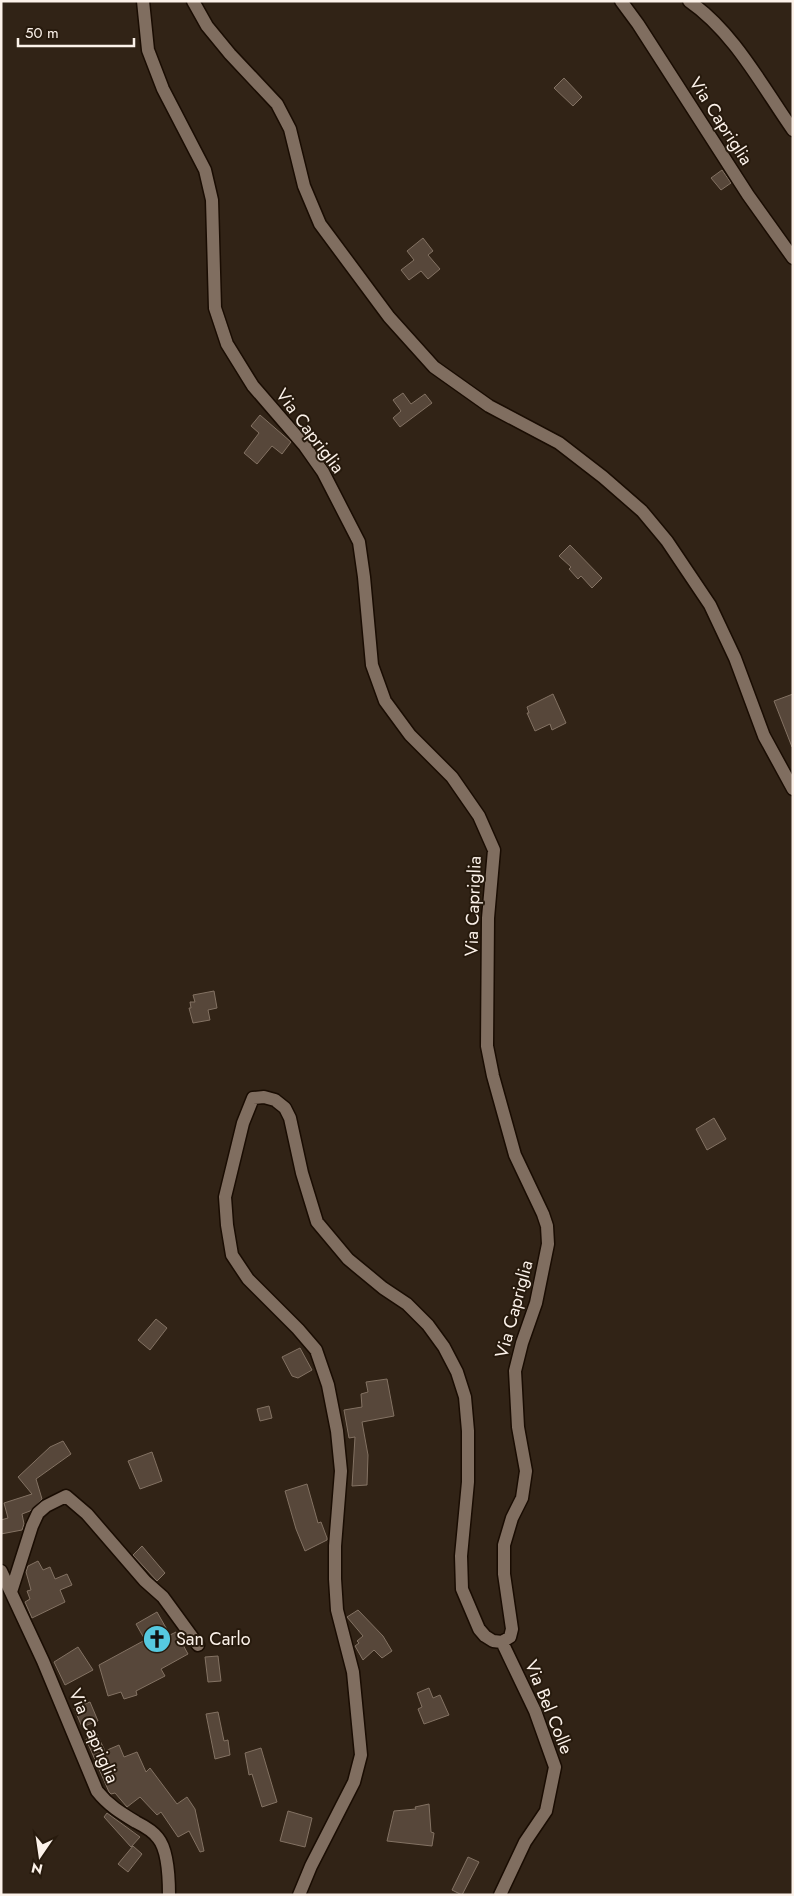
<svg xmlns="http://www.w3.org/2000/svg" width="794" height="1896" viewBox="0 0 794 1896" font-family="Jost,sans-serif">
  <rect width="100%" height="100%" fill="#312316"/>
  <path fill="#57473a" stroke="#837263" d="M 564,78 L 582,97 L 573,106 L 554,88 Z
    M 722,170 L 731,183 L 721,190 L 711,178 Z
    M 423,238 L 433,251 L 428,255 L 440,269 L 428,279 L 421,271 L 409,280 L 401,270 L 414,260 L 407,251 Z
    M 403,393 L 411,404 L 425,394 L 432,403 L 400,427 L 393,418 L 401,411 L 393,400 Z
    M 260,415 L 291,442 L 282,454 L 272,446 L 257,464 L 244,453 L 259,433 L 251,426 Z
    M 570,545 L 602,578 L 592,588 L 581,576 L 578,579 L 569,569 L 571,567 L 559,556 Z
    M 553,694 L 566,723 L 552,730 L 550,724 L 535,731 L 527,713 L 529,713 L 527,707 Z
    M 793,694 L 793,747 L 792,747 L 774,701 Z
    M 214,991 L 217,1008 L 208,1010 L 210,1020 L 193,1023 L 189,1008 L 191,1008 L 190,1002 L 195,1002 L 193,995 Z
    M 714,1118 L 726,1139 L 707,1150 L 696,1129 Z
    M 156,1319 L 167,1328 L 150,1350 L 138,1340 Z
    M 300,1348 L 312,1370 L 298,1378 L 292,1376 L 282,1357 Z
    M 387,1379 L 394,1416 L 362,1422 L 368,1455 L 367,1485 L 352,1486 L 355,1437 L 349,1438 L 344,1410 L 362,1407 L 361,1394 L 368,1392 L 366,1382 Z
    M 269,1406 L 272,1418 L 260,1421 L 257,1409 Z
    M 63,1441 L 71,1454 L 36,1479 L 42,1499 L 30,1511 L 22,1514 L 24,1524 L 22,1530 L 1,1534 L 1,1520 L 8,1518 L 4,1503 L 32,1494 L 18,1477 L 50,1447 Z
    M 152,1452 L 162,1481 L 140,1489 L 128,1461 Z
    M 307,1484 L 318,1523 L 321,1522 L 327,1538 L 327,1540 L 305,1551 L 296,1529 L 285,1491 Z
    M 142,1546 L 165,1573 L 157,1581 L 133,1555 Z
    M 38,1561 L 43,1570 L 50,1567 L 55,1579 L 67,1574 L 72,1585 L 60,1590 L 65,1602 L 32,1618 L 25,1602 L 30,1599 L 27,1591 L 31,1590 L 26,1572 L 28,1566 Z
    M 358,1610 L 383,1636 L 392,1651 L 382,1658 L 374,1650 L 363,1660 L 355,1646 L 359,1643 L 357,1641 L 363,1636 L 347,1617 Z
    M 157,1612 L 170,1635 L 176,1632 L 188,1654 L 161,1669 L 165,1676 L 136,1691 L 137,1695 L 124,1699 L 121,1692 L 108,1696 L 99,1665 L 145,1640 L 136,1624 Z
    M 78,1647 L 93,1670 L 65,1685 L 54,1662 Z
    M 218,1656 L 221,1681 L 208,1682 L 205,1657 Z
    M 429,1688 L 433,1698 L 440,1695 L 449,1715 L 424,1724 L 418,1709 L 422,1707 L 417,1693 Z
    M 90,1702 L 98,1721 L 82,1727 L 74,1708 Z
    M 218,1712 L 224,1741 L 228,1740 L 230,1755 L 215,1759 L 206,1714 Z
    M 97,1734 L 105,1751 L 119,1745 L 124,1757 L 137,1752 L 146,1772 L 150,1768 L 177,1804 L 187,1797 L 195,1809 L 204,1851 L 200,1852 L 189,1831 L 178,1837 L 161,1812 L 157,1815 L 140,1797 L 127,1807 L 115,1793 L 111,1794 L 109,1792 L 86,1739 Z
    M 261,1748 L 277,1802 L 262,1807 L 252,1774 L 249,1775 L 245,1753 Z
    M 429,1804 L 431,1832 L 434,1833 L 432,1846 L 387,1841 L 394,1811 L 416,1809 L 415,1807 Z
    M 288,1811 L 312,1818 L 305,1847 L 280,1841 Z
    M 107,1813 L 140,1837 L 131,1847 L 104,1817 Z
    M 133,1846 L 142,1854 L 128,1872 L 118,1864 Z
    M 468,1857 L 479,1862 L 462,1895 L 452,1890 Z"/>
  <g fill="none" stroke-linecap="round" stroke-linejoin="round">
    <defs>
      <path id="street" d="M 143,1 L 148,50 L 163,89 L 205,170 L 212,200 L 215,308 L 227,344 L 253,386 L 304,445 L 323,472 L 359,542 L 364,577 L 372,665 L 385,701 L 410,735 L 452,777 L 479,816 L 494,850 L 488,918 L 487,1046 L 493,1076 L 515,1155 L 543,1214 L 547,1226 L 548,1244 L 536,1303 L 522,1343 L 515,1371 L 518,1427 L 526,1471 L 522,1498 L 512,1518 L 504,1545 L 504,1574 L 512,1629 L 510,1637 L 502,1642 L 493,1641 L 485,1636 L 479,1629 L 462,1589 L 461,1556 L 468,1482 L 468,1431 L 465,1397 L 457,1372 L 444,1347 L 428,1325 L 407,1304 L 383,1288 L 348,1259 L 317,1222 L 302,1173 L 290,1118 L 285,1108 L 275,1100 L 264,1097 L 253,1098 L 243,1123 L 225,1197 L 227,1225 L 232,1255 L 248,1279 L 298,1329 L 316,1350 L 328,1385 L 337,1431 L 341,1471 L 335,1546 L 335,1579 L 337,1610 L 353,1672 L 361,1755 L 354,1782 L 311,1866 L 299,1895
        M 193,1 L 207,26 L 230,54 L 277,104 L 290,129 L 304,186 L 320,224 L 389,317 L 434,367 L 489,406 L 559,443 L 603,477 L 642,511 L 667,541 L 710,605 L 735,658 L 764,736 L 793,789
        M 621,1 L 638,24 L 748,195 L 793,258
        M 689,1 C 734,32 762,86 793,130
        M 1,1571 L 43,1661 L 97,1791 C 108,1805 121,1813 136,1822 C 144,1826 153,1831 158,1838 C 168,1850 169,1880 169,1895
        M 11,1592 L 32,1526 L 38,1513 L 46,1506 L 66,1496 L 87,1514 L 145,1581 L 163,1597 L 198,1645
        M 500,1895 L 525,1842 L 546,1811 L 555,1767 L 535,1711 L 502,1642"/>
    </defs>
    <use href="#street" stroke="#190c02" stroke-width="15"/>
    <use href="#street" stroke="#806e60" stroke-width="12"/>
  </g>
  <defs>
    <symbol id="church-disc" viewBox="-11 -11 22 22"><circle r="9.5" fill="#56c9e0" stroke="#271a0d"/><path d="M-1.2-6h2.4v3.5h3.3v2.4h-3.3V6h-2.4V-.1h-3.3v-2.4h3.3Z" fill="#111"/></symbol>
  </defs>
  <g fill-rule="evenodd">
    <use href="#church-disc" x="141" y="1623" width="32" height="32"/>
  </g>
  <g text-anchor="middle" stroke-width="4" stroke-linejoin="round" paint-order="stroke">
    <g font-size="18" fill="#fcf2ea" stroke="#271a0d">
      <text transform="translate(721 121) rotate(57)" y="6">Via Capriglia</text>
      <text transform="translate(310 431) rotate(53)" y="6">Via Capriglia</text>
      <text transform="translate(473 906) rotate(-88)" y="6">Via Capriglia</text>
      <text transform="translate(514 1309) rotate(-75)" y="6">Via Capriglia</text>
      <text transform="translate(549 1707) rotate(68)" y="6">Via Bel Colle</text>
      <text transform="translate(94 1736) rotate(67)" y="6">Via Capriglia</text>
    </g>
    <g font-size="18" fill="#fcf2ea" stroke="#271a0d" text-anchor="start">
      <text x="176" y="1645">San Carlo</text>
    </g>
  </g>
  <rect width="794" height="1896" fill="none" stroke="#fcf2ea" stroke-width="5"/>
  <g transform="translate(40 1856) rotate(193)" stroke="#271a0d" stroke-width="4" paint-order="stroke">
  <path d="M0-4L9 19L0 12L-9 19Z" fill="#fcf2ea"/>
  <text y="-8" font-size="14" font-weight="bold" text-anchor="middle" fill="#fcf2ea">N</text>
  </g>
  <path d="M18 38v8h116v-8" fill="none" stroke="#fcf2ea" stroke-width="2.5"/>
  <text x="25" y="38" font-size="15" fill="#fcf2ea" stroke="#271a0d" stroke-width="4" paint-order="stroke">50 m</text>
</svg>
